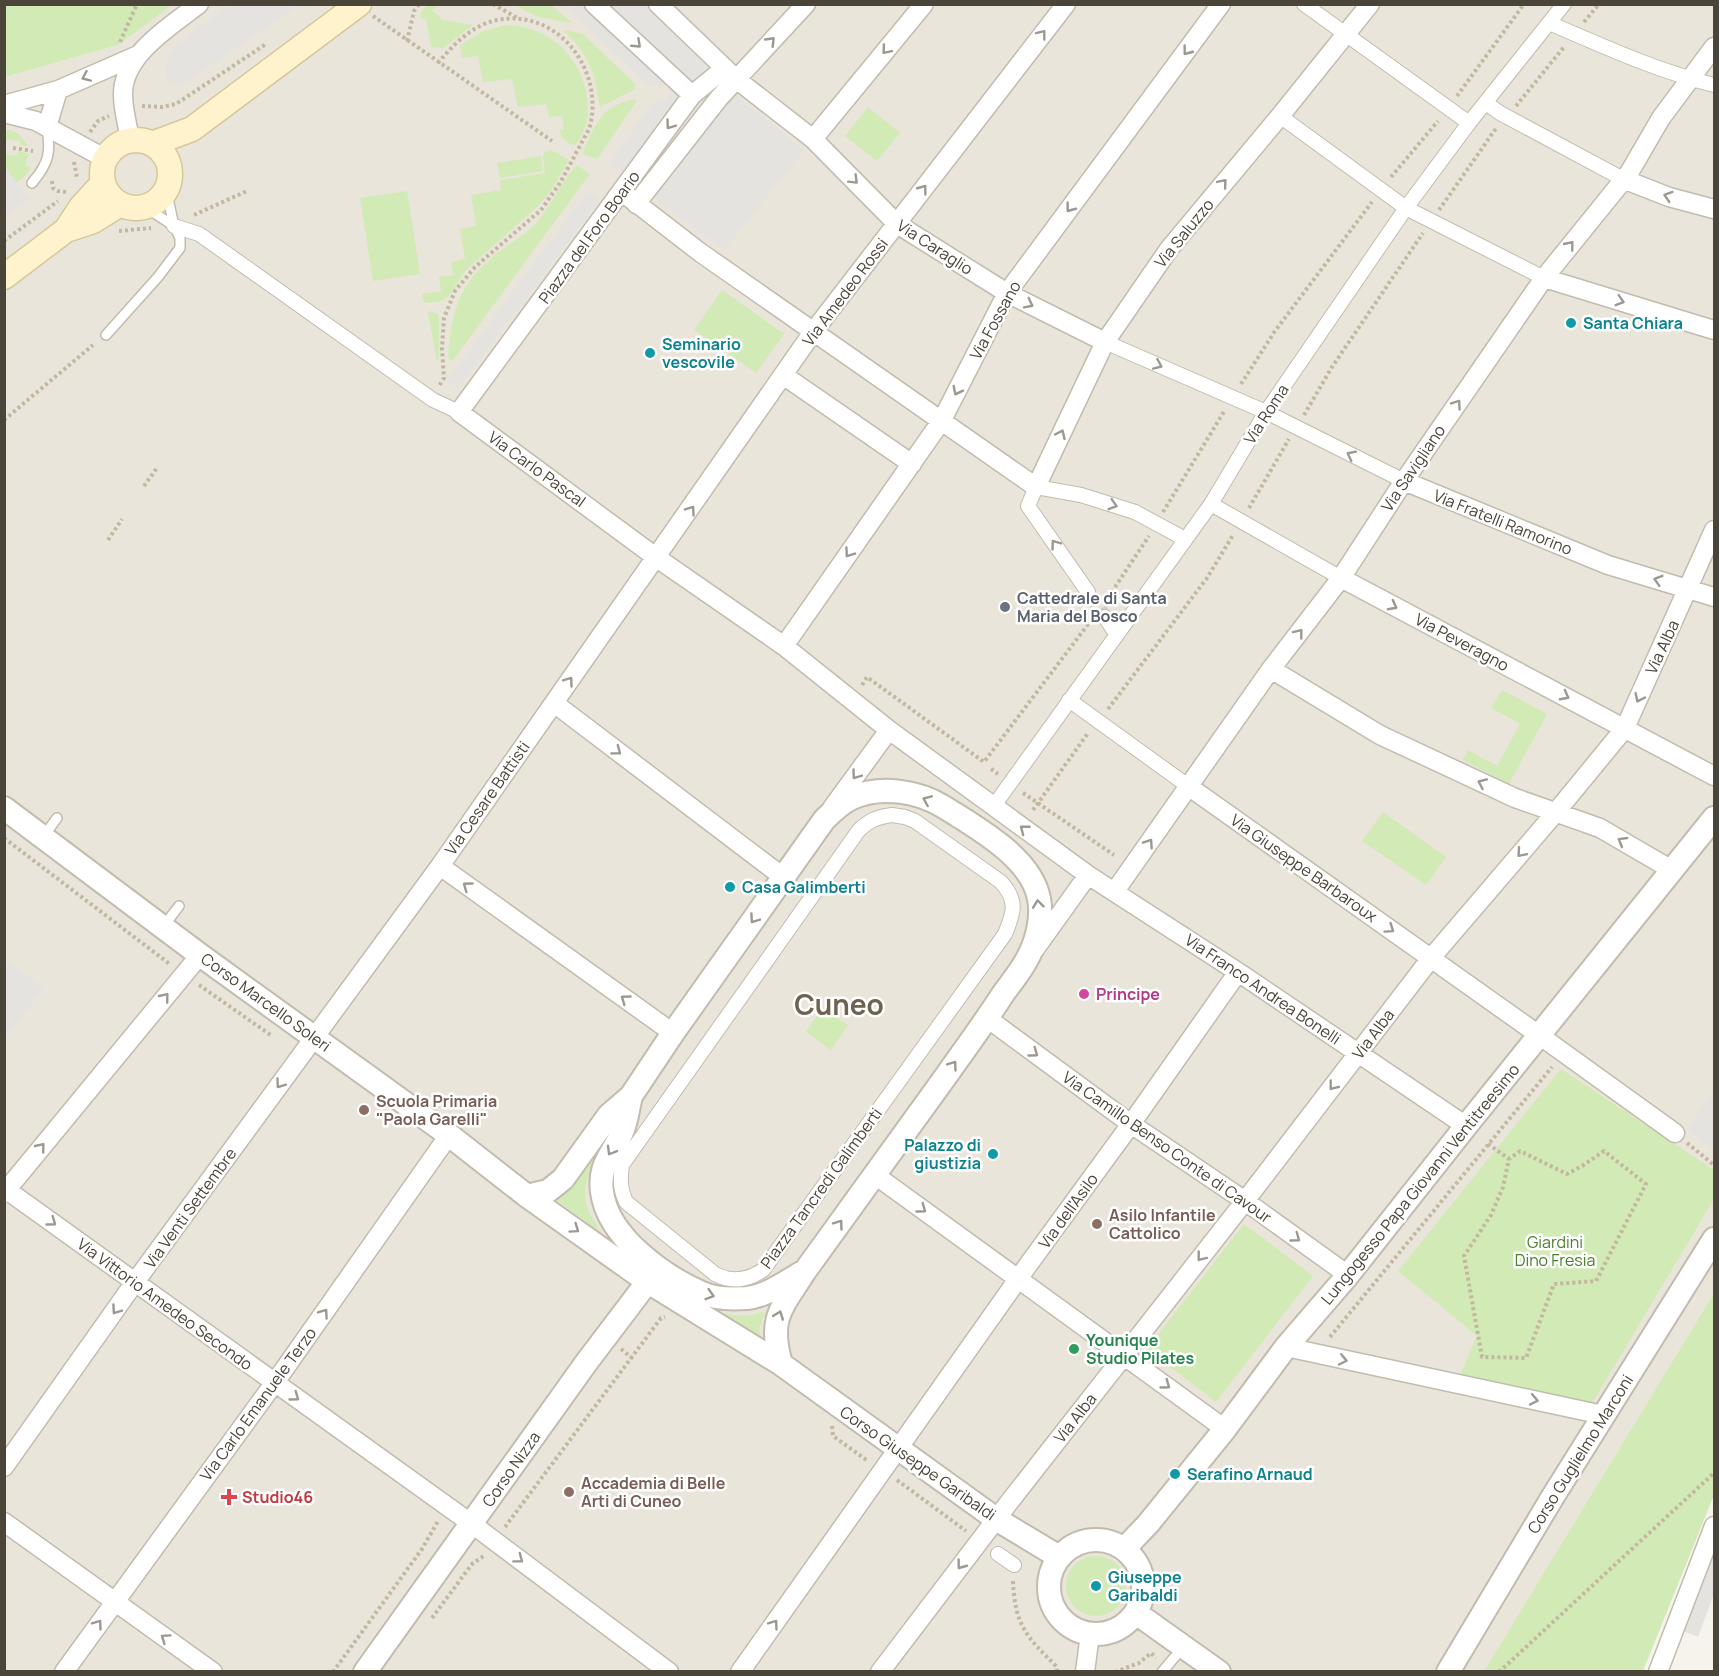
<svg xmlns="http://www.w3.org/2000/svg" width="1719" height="1676" viewBox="0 0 1719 1676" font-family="Manrope,sans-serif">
  <rect width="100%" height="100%" fill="#f6f3ec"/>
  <path fill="#eae5da" d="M 172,4 L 1714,5 L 1714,1293 L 1484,1671 L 5,1672 L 5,77 L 118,45 Z"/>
  <path fill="#d2eab5" d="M 5,4 L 172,4 L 172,5 L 118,45 L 5,77 Z
    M 427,5 L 441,5 L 432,10 L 443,20 L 473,25 L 443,48 L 431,47 L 426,19 L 421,18 L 420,14 Z
    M 515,5 L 551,5 L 570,21 L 569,23 L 535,16 Z
    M 506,25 C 552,26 586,61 588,107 C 588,120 584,136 575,145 C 566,144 561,138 560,130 L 564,129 L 562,116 L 549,117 L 546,104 L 518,107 L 512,79 L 483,82 L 478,56 L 462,58 L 460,45 L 484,31 Z
    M 566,30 L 583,34 L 635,84 L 635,89 L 600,107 C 597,97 597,87 594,77 C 589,60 578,43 564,32 Z
    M 636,99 L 636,102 L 597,159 L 583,154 C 584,148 587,142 590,136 C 601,113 610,104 636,99 Z
    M 868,107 L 900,133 L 877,161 L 845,136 Z
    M 5,130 C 17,130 22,137 28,146 L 20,145 L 20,141 L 7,139 L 5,150 Z
    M 551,150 L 568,159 L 567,163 L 551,191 L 537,207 L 466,270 L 449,296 L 442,301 L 424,303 L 422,294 L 441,291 L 439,277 L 453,275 L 451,262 L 465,259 L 460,229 L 476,226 L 471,195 L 501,190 L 500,180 L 545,173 L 543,156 L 545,152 Z
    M 18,151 L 29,154 L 25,165 L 31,168 L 25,176 L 16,183 L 5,167 L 5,154 L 17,156 Z
    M 541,156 L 543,171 L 500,178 L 497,163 Z
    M 577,165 L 587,172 L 589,175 L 453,360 L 450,361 L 448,355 C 453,307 458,286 496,254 C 507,245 520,238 530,229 C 550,211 559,183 577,165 Z
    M 407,191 L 420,274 L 373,281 L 360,198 Z
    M 722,290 L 784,334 L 756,373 L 694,330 Z
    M 430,311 L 438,314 L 439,318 L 439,357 L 437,362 L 428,312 Z
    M 1502,690 L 1547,714 L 1509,784 L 1463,760 L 1468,750 L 1497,766 L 1520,724 L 1491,708 Z
    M 1383,812 L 1446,857 L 1426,885 L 1362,841 Z
    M 822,1008 L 848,1025 L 831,1050 L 806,1032 Z
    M 1561,1069 L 1714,1170 L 1714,1199 L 1591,1405 L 1458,1380 L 1477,1336 L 1398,1271 Z
    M 613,1131 C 599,1154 579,1178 587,1207 C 590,1216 597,1224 601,1233 L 557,1200 C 575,1178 591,1149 613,1131 Z
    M 1244,1224 L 1313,1276 L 1216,1402 L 1147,1349 Z
    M 1714,1293 L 1714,1495 L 1643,1671 L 1484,1671 Z
    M 709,1310 C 726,1314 744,1319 761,1312 L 765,1313 L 759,1329 L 763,1348 Z
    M1066 1586a30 30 0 1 1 60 0a30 30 0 1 1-60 0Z"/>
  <path fill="#e5e3e0" d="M 230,5 L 299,5 L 184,84 L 177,86 L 170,82 L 166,77 L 165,69 L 169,55 L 177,43 Z
    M 566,5 L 676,5 L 729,56 L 709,74 L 804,150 L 724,250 L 608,165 L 654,101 L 668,99 L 668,86 L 649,86 Z
    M 5,167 L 29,200 L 5,218 Z
    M 588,191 L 599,200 L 460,386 L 445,383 Z
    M 5,960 L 44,988 L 5,1040 Z
    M 1714,1089 L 1714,1150 L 1686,1130 Z
    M 1714,1549 L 1714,1594 L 1698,1637 L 1683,1631 Z"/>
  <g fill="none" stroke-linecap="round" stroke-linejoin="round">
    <path stroke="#d4d0c8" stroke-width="14" stroke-dasharray="14 7" stroke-linecap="butt" d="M 1088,592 L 1105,617"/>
    <defs>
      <path id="service" d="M 32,183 C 49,163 51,153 47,127
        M 145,207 L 174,226
        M 106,335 L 158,277 L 180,248 L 180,238 L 174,226 L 166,189
        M 43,837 L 57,818
        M 163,927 L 179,906
        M 1162,1672 L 1184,1646"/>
      <path id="pedestrian" d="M 1304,4 L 1469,123
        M 1549,23 C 1603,46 1657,71 1714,85
        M 1486,103 L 1500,113 L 1623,179
        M 1280,116 L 1406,208 L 1544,278
        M 174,226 L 199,234 L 433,400 L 459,412
        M 1105,342 L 1266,412 L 1404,481
        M 1211,504 L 1341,578
        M 1088,592 L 1028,506 L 1036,487 L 1081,495 L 1135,512 L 1185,539
        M 1105,617 L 1116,634
        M 1069,700 L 1188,786
        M 993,807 L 1211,504 L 1266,412 L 1406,208 L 1469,123 L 1564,4
        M 892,815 L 905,817 L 915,821 L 1001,882 C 1018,901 1014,912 1005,934 L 763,1270 C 748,1280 732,1283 715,1274 L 626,1202 C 620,1189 620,1179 622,1165 L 859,830 C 870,820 877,817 892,815 Z
        M 998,1554 L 1014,1565"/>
      <path id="minor" d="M 594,4 L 692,95
        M 658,4 L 736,79 L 813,139 L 897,224 L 1007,293 L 1105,342
        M 725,68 L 692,95 L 459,412 L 657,558 L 784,646 L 889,730 L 1088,875 L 1238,972 L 1466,1126
        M 4,105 L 58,90 L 138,55
        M 4,113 L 36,121 L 106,159
        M 47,127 L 58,90
        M 813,139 L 924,4
        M 130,141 C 128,126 123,110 123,95 C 122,55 171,26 199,4
        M 1623,179 L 1669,197 L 1714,209
        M 622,192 L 701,253 L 1036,487 L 1105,342 L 1169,249 L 1280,116 L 1370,4
        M 636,204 L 719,98 L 806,4
        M 1544,278 L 1714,330
        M 783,375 L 912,464
        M 1404,481 L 1608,565 L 1714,597
        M 1341,578 L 1714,776
        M 784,646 L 942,420 L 1007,293 L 1221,4
        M 1271,669 L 1380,735 L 1515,798 L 1600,828 L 1672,870
        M 554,703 L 783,877
        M 1188,786 L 1539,1035 L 1675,1133
        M 832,808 L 889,730
        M 440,866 L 673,1033
        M 1115,891 L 1271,669 L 1341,578 L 1404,481 L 1544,278 L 1629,173 L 1661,118 L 1714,47
        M 1035,949 L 1088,875
        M 987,1018 L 1131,1124 L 1245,1201 L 1348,1275
        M 875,1175 L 1225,1429
        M 4,1188 L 472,1524 L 669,1672
        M 4,1193 L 200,955
        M 1286,1347 L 1603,1415
        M 4,1467 L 135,1282 L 440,866 L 813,332 L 1066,4
        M 4,1522 L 213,1672
        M 64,1672 L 283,1371 L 449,1135
        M 740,1672 L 1028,1265 L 1131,1124 L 1238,972
        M 880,1672 L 1007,1505 L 1245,1201 L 1431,958 L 1556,812 L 1625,728 L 1714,530
        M 1085,1672 L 1090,1634
        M 1658,1672 L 1714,1526"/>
      <path id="tertiary" d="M 4,808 L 200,955 L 449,1135 L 527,1196 L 648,1282 L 781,1364 L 996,1519 L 1059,1557
        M 631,1096 C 628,1108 627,1121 622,1132 C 613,1155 598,1164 602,1192 C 608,1237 663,1276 702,1293 C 715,1299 732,1299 747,1298 C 766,1296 784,1283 801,1273
        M 527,1196 L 548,1191 L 563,1179 L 609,1115 L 631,1096 L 673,1033 L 824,820 C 832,812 841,803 852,798 C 880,785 918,791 944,807 C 977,828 1032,858 1039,899 C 1043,919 1036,944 1026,961 C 1020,972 1011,983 1003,994 C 985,1022 965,1049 946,1076 C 899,1141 852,1206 805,1271 C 781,1309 768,1318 781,1364
        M1049 1587a47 47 0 1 1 94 0a47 47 0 1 1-94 0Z
        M 1124,1549 L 1148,1524 L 1225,1429 L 1286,1347 L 1348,1275 L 1466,1126 L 1714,818
        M 1136,1613 L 1219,1672
        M 365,1672 L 586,1363 L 658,1268
        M 1448,1672 L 1552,1498 L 1714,1239"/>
      <path id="secondary" d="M102 174a34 34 0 1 1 68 0a34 34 0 1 1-68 0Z
        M 152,144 L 192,129 L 359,4
        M 66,230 L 93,221 L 120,204
        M 4,277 L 66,230 L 81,207 L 103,183"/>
    </defs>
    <use href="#service" stroke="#c2bbae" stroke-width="12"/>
    <use href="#pedestrian" stroke="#c2bbae" stroke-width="16"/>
    <use href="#minor" stroke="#c2bbae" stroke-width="21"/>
    <use href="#tertiary" stroke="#c2bbae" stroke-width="26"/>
    <use href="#secondary" stroke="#d6c79b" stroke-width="27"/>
    <path stroke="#c4b79f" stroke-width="4" stroke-dasharray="3 3" stroke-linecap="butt" d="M 493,4 L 519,19
      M 373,16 L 552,141
      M 1584,22 L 1599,4
      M 407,41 L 414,11 L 419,4
      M 120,42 L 137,4
      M 438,63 C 453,45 472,25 497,20 C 559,8 606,72 589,129 L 560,183 L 541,210 L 475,267 L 455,291 L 444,318 L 442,348 L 444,378 L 439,386
      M 1457,96 L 1524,4
      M 142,106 L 162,107 L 176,104 L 266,44
      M 1516,106 L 1564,47
      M 90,132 L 98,121 L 109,116
      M 13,148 L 33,151
      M 74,162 L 77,178
      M 1391,177 L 1438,121
      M 52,181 L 53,188 L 58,191 L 67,192
      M 1439,210 L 1497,127
      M 194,215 L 247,191
      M 119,231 L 151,228
      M 4,241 L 58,201
      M 1241,384 L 1275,331 L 1372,202
      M 1304,415 L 1332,367 L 1423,233
      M 4,420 L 93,345
      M 144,486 L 157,468
      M 1249,508 L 1289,439
      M 1163,512 L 1225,410
      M 108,540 L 122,519
      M 1105,602 L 1149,536
      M 862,685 L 867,677 L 984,762 L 1089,623
      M 1108,709 L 1207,578 L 1233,535
      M 991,769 L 998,774
      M 1023,793 L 1114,855
      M 1033,810 L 1088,733
      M 4,838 L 171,965
      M 199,985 L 272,1036
      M 1687,1143 L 1714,1165
      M 1488,1144 L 1509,1159 L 1503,1187 L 1491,1215 L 1464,1256 L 1482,1357 L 1526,1358 L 1554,1284 L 1596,1281 L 1646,1184 L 1604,1151 L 1582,1166 L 1567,1174 L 1520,1151 L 1509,1159
      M 1330,1337 L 1552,1067
      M 621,1349 L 632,1358
      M 832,1426 L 833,1436 L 868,1461
      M 897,1480 L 966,1531
      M 505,1527 L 661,1318 L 665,1317
      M 1013,1581 C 1015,1626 1026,1636 1057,1667 L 1057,1672
      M 432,1618 L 472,1564 L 485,1555
      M 333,1672 L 422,1549 L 438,1521
      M 1115,1672 L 1139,1663 L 1151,1653 L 1156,1658
      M 1499,1672 L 1714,1473"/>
    <use href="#service" stroke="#fff" stroke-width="9"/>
    <use href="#pedestrian" stroke="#fff" stroke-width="14"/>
    <use href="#minor" stroke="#fff" stroke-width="18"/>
    <use href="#tertiary" stroke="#fff" stroke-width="22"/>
    <use href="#secondary" stroke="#fff3cd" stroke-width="24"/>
  </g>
  <defs><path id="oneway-chevron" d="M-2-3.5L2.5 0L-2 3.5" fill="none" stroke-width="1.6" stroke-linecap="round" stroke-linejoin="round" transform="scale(1.5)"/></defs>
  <g stroke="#9c9892">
    <use href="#oneway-chevron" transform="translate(1042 34) rotate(-52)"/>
    <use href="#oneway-chevron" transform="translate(771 41) rotate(-46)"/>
    <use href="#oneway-chevron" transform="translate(637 44) rotate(43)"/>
    <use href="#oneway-chevron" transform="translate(886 50) rotate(130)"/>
    <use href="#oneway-chevron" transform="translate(1187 51) rotate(127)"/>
    <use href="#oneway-chevron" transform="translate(86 77) rotate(156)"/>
    <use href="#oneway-chevron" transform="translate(670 125) rotate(126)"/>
    <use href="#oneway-chevron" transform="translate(854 180) rotate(45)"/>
    <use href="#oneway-chevron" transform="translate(1223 183) rotate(-50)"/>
    <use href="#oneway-chevron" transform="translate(923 189) rotate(-53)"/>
    <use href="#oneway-chevron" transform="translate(1668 196) rotate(-162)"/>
    <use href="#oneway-chevron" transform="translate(1070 208) rotate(127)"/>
    <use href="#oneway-chevron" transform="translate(1570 245) rotate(-51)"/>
    <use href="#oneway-chevron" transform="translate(1620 301) rotate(17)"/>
    <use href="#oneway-chevron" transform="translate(1029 304) rotate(27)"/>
    <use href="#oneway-chevron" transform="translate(1158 365) rotate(23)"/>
    <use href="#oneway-chevron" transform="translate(957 391) rotate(117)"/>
    <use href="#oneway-chevron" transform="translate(1457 404) rotate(-55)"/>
    <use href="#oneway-chevron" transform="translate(1061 434) rotate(-65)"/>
    <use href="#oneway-chevron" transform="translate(1351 455) rotate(-153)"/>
    <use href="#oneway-chevron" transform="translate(1113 505) rotate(17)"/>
    <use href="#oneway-chevron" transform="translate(691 510) rotate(-55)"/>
    <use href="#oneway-chevron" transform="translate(1055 544) rotate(-126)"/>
    <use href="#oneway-chevron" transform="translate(849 553) rotate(125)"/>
    <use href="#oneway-chevron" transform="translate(1658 580) rotate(-163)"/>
    <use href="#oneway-chevron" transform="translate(1393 606) rotate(28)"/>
    <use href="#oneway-chevron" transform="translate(1299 633) rotate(-52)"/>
    <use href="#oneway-chevron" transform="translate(569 681) rotate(-54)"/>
    <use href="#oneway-chevron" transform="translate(1565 696) rotate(28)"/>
    <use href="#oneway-chevron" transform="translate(1639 698) rotate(115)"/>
    <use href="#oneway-chevron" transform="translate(617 751) rotate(37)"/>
    <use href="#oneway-chevron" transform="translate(856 775) rotate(126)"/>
    <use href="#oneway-chevron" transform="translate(1482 783) rotate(-156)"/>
    <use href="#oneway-chevron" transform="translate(927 800) rotate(-157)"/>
    <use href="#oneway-chevron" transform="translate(1024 829) rotate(-142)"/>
    <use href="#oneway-chevron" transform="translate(1622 841) rotate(-150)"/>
    <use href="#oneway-chevron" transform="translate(1149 843) rotate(-56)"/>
    <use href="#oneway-chevron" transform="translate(1521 853) rotate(131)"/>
    <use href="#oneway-chevron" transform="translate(467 886) rotate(-144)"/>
    <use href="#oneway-chevron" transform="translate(1038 904) rotate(-97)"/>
    <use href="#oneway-chevron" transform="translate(754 919) rotate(125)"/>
    <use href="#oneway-chevron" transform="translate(1390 929) rotate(35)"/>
    <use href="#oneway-chevron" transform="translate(165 997) rotate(-51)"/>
    <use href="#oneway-chevron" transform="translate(625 999) rotate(-144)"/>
    <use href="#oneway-chevron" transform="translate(1034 1053) rotate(36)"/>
    <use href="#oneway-chevron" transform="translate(953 1065) rotate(-54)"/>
    <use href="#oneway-chevron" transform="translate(280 1084) rotate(126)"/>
    <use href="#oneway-chevron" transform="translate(1333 1086) rotate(128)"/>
    <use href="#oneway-chevron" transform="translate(41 1147) rotate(-51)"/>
    <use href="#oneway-chevron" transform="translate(611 1151) rotate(120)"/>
    <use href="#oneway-chevron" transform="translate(922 1209) rotate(36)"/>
    <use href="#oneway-chevron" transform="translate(52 1222) rotate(36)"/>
    <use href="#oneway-chevron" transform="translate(839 1224) rotate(-54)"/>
    <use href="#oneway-chevron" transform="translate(575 1229) rotate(35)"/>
    <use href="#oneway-chevron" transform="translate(1296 1238) rotate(36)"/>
    <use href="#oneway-chevron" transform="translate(1201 1257) rotate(128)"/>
    <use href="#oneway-chevron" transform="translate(710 1295) rotate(17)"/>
    <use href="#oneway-chevron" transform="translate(116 1310) rotate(125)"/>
    <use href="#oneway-chevron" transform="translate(324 1313) rotate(-55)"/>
    <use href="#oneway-chevron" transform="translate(779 1315) rotate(-69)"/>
    <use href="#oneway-chevron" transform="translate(1343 1360) rotate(12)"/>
    <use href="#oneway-chevron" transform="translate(1166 1385) rotate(36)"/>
    <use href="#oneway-chevron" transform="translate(295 1397) rotate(36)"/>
    <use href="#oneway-chevron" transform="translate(1534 1400) rotate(12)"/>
    <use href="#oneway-chevron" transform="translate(519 1559) rotate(37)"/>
    <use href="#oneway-chevron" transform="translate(961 1565) rotate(127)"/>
    <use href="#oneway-chevron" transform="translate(98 1624) rotate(-54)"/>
    <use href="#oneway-chevron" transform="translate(774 1624) rotate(-54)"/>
    <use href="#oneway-chevron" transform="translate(165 1638) rotate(-145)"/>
  </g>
  <g fill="#0f9aa8" stroke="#fff" stroke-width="2">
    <circle cx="1571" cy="323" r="6"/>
    <circle cx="650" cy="353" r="6"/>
    <circle cx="730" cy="887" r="6"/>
    <circle cx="993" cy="1154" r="6"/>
    <circle cx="1175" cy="1474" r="6"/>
    <circle cx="1096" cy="1586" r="6"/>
  </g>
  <circle fill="#6b7280" stroke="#fff" stroke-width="2" cx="1005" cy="607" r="6"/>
  <circle fill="#d1479c" stroke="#fff" stroke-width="2" cx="1084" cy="994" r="6"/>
  <g fill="#8d6e63" stroke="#fff" stroke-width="2">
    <circle cx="364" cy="1110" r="6"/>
    <circle cx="1097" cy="1224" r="6"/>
    <circle cx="569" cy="1492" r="6"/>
  </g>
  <circle fill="#2e9e5b" stroke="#fff" stroke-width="2" cx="1074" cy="1349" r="6"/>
  <path fill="#e0444e" stroke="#fff" stroke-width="2" d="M226 1488h6v6h6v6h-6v6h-6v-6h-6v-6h6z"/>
  <g text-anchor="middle" stroke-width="5" stroke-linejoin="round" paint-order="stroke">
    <g font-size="16" fill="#4b4439" stroke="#fff">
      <text transform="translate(1184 233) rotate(-51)" y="6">Via Saluzzo</text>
      <text transform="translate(589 237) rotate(-54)" y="6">Piazza del Foro Boario</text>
      <text transform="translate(935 247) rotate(33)" y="6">Via Caraglio</text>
      <text transform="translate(845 292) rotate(-53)" y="6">Via Amedeo Rossi</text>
      <text transform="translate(995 320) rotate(-61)" y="6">Via Fossano</text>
      <text transform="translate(1266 414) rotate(-57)" y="6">Via Roma</text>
      <text transform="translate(1413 468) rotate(-56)" y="6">Via Savigliano</text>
      <text transform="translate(537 469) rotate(36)" y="6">Via Carlo Pascal</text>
      <text transform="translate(1503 522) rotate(22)" y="6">Via Fratelli Ramorino</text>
      <text transform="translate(1462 642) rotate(28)" y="6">Via Peveragno</text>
      <text transform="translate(1662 647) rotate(-65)" y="6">Via Alba</text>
      <text transform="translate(487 798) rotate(-55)" y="6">Via Cesare Battisti</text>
      <text transform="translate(1304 868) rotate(35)" y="6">Via Giuseppe Barbaroux</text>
      <text transform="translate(1263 989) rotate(34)" y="6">Via Franco Andrea Bonelli</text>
      <text transform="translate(266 1002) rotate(36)" y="6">Corso Marcello Soleri</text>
      <text transform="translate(1373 1034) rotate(-53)" y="6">Via Alba</text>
      <text transform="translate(1167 1147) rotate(35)" y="6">Via Camillo Benso Conte di Cavour</text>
      <text transform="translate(1420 1184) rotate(-51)" y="6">Lungogesso Papa Giovanni Ventitreesimo</text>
      <text transform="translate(821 1188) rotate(-54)" y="6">Piazza Tancredi Galimberti</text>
      <text transform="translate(190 1208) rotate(-54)" y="6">Via Venti Settembre</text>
      <text transform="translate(1068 1211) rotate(-54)" y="6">Via dell'Asilo</text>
      <text transform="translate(165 1304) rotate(36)" y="6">Via Vittorio Amedeo Secondo</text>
      <text transform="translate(258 1404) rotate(-54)" y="6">Via Carlo Emanuele Terzo</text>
      <text transform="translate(1075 1418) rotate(-52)" y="6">Via Alba</text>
      <text transform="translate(1580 1454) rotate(-58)" y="6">Corso Guglielmo Marconi</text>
      <text transform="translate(918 1463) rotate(35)" y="6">Corso Giuseppe Garibaldi</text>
      <text transform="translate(511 1469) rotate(-55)" y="6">Corso Nizza</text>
    </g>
    <g font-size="16" font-weight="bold" fill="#0d838f" stroke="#fff" text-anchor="start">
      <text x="1583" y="329">Santa Chiara</text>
      <text x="662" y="350">Seminario<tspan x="662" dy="18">vescovile</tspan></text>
      <text x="742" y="893">Casa Galimberti</text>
      <text x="981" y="1151" text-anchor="end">Palazzo di<tspan x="981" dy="18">giustizia</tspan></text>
      <text x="1187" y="1480">Serafino Arnaud</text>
      <text x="1108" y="1583">Giuseppe<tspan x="1108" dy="18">Garibaldi</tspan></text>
    </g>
    <g font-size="16" font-weight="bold" fill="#5b616d" stroke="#fff" text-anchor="start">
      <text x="1017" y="604">Cattedrale di Santa<tspan x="1017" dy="18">Maria del Bosco</tspan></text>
    </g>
    <g font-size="16" font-weight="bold" fill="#b23c85" stroke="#fff" text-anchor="start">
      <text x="1096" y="1000">Principe</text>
    </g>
    <g font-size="16" font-weight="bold" fill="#785e54" stroke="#fff" text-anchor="start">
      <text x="376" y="1107">Scuola Primaria<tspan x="376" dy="18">"Paola Garelli"</tspan></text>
      <text x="1109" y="1221">Asilo Infantile<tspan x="1109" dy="18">Cattolico</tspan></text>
      <text x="581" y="1489">Accademia di Belle<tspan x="581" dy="18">Arti di Cuneo</tspan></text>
    </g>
    <g font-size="16" fill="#4a7f2a" stroke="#fff">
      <text x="1555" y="1248">Giardini<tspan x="1555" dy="18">Dino Fresia</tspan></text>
    </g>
    <g font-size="16" font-weight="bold" fill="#27864d" stroke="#fff" text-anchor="start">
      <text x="1086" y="1346">Younique<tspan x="1086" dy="18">Studio Pilates</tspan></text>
    </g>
    <g font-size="16" font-weight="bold" fill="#be3a42" stroke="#fff" text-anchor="start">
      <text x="242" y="1503">Studio46</text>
    </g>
    <g font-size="28" font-weight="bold" fill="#6e6250" stroke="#fff">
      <text x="839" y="1015">Cuneo</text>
    </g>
  </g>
  <rect width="1719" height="1676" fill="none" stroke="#4b4439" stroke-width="12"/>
</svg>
